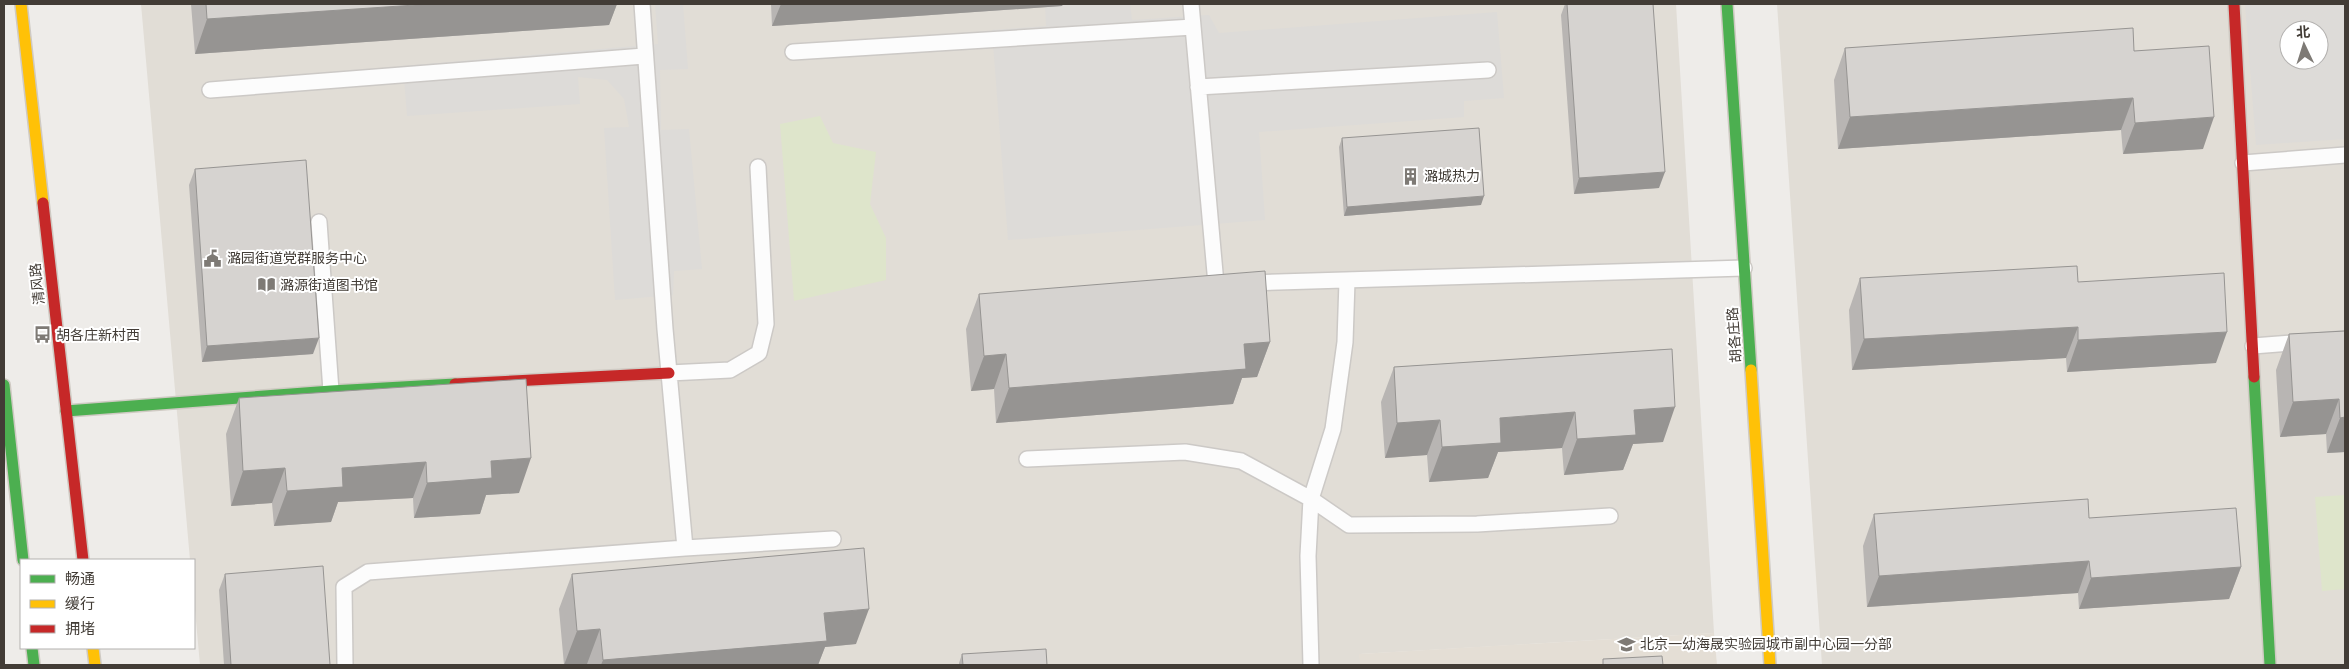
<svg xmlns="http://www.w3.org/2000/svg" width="2349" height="669" viewBox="0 0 2349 669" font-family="'Exo 2','Noto Sans SC',sans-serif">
  <rect width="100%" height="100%" fill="#eeece9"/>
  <path fill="#e1ddd6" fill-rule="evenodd" d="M 141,4 L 1676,4 L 1714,633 L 1360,654 L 1360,665 L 200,665 L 194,599 L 194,560 L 190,560 Z
    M 1777,4 L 2345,4 L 2345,665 L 1822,665 ZM 2289,30 L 2319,30 L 2319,60 L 2289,60 Z"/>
  <path fill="#e4ded5" d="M 1714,633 L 1717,665 L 1360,665 L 1359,654 Z"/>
  <path fill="#dee5cb" d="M 820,116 L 833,143 L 876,152 L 870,204 L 886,238 L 886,280 L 794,301 L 780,124 Z
    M 2345,495 L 2345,589 L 2322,591 L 2315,497 Z"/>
  <path fill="#dddbd8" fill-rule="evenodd" d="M 655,4 L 683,4 L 688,69 L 660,70 L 661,130 L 689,129 L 702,269 L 674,271 L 673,295 L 615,300 L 604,128 L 629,127 L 624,99 L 607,80 L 578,77 L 580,104 L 407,116 L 403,66 L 658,44 Z
    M 1045,4 L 1130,4 L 1132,20 L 1209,15 L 1219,33 L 1497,12 L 1504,98 L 1464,101 L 1464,117 L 1259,132 L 1265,220 L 1008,240 L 992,30 L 1046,26 Z
    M 2245,4 L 2345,4 L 2345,139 L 2256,145 ZM 2289,30 L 2319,30 L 2319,60 L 2289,60 Z"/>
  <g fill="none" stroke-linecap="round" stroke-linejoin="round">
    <defs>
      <path id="lane" d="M 1191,4 L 1216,284 L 1744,268
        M 793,52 L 1193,27
        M 1198,87 L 1488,70
        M 210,90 L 644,56
        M 2243,163 L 2345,155
        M 319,222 L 331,391
        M 2253,346 L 2345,339
        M 669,373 L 730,370 L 759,353 L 766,324 L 758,167
        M 1027,459 L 1185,452 L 1241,461 L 1311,499 L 1349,525 L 1477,524 L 1610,516
        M 685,548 L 833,539
        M 345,665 L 344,587 L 368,572 L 685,548 L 665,329 L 642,4
        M 1311,665 L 1308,556 L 1311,499 L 1333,429 L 1345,342 L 1347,281"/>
      <path id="fast" d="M 1727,4 L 1751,370
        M 2254,377 L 2270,665
        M 4,385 L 23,560
        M 66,411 L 331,391 L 455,384
        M 32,648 L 34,665"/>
      <path id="slow" d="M 21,4 L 43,203
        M 1751,370 L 1770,665
        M 93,648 L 95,665"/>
      <path id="jam" d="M 2234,4 L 2254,377
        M 43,203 L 83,560
        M 455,384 L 669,373"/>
    </defs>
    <use href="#lane" stroke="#ccc9c6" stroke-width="18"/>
    <use href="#fast" stroke="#cfcac3" stroke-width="14"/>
    <use href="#slow" stroke="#cfcac3" stroke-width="14"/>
    <use href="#jam" stroke="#cfcac3" stroke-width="14"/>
    <use href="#lane" stroke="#fcfcfc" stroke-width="15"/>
    <use href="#fast" stroke="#4caf50" stroke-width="11"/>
    <use href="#slow" stroke="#ffc107" stroke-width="11"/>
    <use href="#jam" stroke="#c62828" stroke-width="11"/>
  </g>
  <path fill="#b8b5b3" d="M 191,4 L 617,4 L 609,25 L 195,54 Z
    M 771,4 L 1063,4 L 1062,6 L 772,26 Z
    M 1565,4 L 1653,4 L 1659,188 L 1574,194 L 1561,15 Z
    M 1845,48 L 2134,51 L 2203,149 L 2123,154 L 2121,130 L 1838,149 L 1834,80 Z
    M 1342,138 L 1481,205 L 1344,216 L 1339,147 Z
    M 195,169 L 313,354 L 202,362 L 189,185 Z
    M 1860,278 L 2078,282 L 2216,363 L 2067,372 L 2066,358 L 1852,370 L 1849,310 Z
    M 979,294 L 1270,342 L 1257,377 L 1242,378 L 1233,404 L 996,423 L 994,389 L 971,391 L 966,329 Z
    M 2345,331 L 2345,452 L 2327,453 L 2326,434 L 2280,437 L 2276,370 L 2289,334 Z
    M 1672,349 L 1663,442 L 1633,444 L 1623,470 L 1564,475 L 1562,448 L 1498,452 L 1488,478 L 1429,482 L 1427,455 L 1385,458 L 1381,402 L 1394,367 Z
    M 239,398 L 519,493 L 486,495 L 480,514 L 414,518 L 413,498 L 338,502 L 331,522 L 274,526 L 272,503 L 231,506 L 226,434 Z
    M 1874,514 L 2089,518 L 2241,567 L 2229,599 L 2079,609 L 2078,593 L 1867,607 L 1863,546 Z
    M 225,574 L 330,665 L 224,665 L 219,590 Z
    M 572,574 L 856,644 L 825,647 L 818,665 L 587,665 L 587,664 L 564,665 L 559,609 Z
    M 962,654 L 1047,665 L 959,665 L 959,663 Z"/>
  <path fill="#969492" d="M 430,4 L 617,4 L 609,25 L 195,54 L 207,19 Z
    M 781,4 L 1063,4 L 1062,6 L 772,26 Z
    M 2133,98 L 2121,130 L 1838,149 L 1850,117 Z
    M 2214,117 L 2203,149 L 2123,154 L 2135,123 Z
    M 1665,172 L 1659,188 L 1574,194 L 1579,178 Z
    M 1484,196 L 1481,205 L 1344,216 L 1347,207 Z
    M 2078,327 L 2066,358 L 1852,370 L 1864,339 Z
    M 2227,332 L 2216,363 L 2067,372 L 2078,340 Z
    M 319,338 L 313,354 L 202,362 L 207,346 Z
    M 1270,342 L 1257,377 L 1242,378 L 1233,404 L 996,423 L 1009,388 L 1244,344 Z
    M 1006,354 L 994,389 L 971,391 L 984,356 Z
    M 2339,399 L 2326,434 L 2280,437 L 2293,402 Z
    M 1675,407 L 1663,442 L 1633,444 L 1623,470 L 1564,475 L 1577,439 L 1634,410 Z
    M 1575,412 L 1562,448 L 1498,452 L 1488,478 L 1429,482 L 1442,447 L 1500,418 Z
    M 2345,417 L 2345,452 L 2327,453 L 2340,418 Z
    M 1440,420 L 1427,455 L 1385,458 L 1397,423 Z
    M 531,458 L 519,493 L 486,495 L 480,514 L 414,518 L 427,483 L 491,461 Z
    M 426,462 L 413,498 L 338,502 L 331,522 L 274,526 L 287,491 L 342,468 Z
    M 285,468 L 272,503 L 231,506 L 243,471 Z
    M 2089,561 L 2078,593 L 1867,607 L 1879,576 Z
    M 2241,567 L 2229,599 L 2079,609 L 2091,578 Z
    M 869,609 L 856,644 L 825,647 L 818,665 L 601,665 L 603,660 L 824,613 Z
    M 600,629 L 587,664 L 564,665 L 577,631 Z"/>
  <path fill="#d6d3d0" stroke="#969492" d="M 206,4 L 430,4 L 207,19 Z
    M 1567,4 L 1653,4 L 1665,172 L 1579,178 Z
    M 2133,28 L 2134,51 L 2209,46 L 2214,117 L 2135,123 L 2133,98 L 1850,117 L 1845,48 Z
    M 1479,128 L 1484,196 L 1347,207 L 1342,138 Z
    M 306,160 L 319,338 L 207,346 L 195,169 Z
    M 2077,266 L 2078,282 L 2224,273 L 2227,332 L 2078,340 L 2078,327 L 1864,339 L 1860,278 Z
    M 1265,271 L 1270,342 L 1244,344 L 1246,369 L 1009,388 L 1006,354 L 984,356 L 979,294 Z
    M 2345,331 L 2345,417 L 2340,418 L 2339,399 L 2293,402 L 2289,334 Z
    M 1672,349 L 1675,407 L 1634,410 L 1636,435 L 1577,439 L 1575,412 L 1500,418 L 1501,443 L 1442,447 L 1440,420 L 1397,423 L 1394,367 Z
    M 526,379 L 531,458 L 491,461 L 492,478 L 427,483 L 426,462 L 342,468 L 343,487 L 287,491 L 285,468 L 243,471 L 239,398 Z
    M 2088,499 L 2089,518 L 2236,508 L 2241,567 L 2091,578 L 2089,561 L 1879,576 L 1874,514 Z
    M 864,548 L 869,609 L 824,613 L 827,641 L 603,660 L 600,629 L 577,631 L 572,574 Z
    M 323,566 L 330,665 L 231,665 L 225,574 Z
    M 1046,649 L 1047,665 L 963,665 L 962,654 Z
    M 1662,656 L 1663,665 L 1603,665 L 1603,659 Z"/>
  <defs>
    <symbol id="building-bare" viewBox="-9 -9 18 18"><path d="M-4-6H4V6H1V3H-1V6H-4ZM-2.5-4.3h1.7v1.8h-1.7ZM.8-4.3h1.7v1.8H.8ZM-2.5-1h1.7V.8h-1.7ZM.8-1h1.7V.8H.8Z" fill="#7e7a75" stroke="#fff" stroke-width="2.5" paint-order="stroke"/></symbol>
    <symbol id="civic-bare" viewBox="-9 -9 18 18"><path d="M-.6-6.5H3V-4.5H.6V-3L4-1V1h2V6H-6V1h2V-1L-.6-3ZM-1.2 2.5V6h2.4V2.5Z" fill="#7e7a75" stroke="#fff" stroke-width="2.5" paint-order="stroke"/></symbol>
    <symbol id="library-bare" viewBox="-9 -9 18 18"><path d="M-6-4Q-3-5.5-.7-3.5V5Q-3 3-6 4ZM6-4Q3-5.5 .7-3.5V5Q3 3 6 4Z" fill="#7e7a75" stroke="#fff" stroke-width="2.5" paint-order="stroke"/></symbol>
    <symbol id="bus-bare" viewBox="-9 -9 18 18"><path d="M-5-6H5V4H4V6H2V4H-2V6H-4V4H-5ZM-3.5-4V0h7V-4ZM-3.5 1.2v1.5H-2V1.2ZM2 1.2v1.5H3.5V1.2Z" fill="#7e7a75" stroke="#fff" stroke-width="2.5" paint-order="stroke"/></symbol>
    <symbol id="school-bare" viewBox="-9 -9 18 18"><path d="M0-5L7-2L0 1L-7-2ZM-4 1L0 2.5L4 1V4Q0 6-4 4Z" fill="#7e7a75" stroke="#fff" stroke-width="2.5" paint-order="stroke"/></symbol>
  </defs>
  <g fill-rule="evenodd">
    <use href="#building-bare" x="1398" y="164" width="25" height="25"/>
    <use href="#civic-bare" x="200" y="246" width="25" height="25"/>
    <use href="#library-bare" x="254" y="272" width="25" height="25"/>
    <use href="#bus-bare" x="30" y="322" width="25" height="25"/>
    <use href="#school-bare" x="1614" y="632" width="25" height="25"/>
  </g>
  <g text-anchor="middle" stroke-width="4" stroke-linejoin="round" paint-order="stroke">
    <g font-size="14" fill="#423c36" stroke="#fff" text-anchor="start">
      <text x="1424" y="181">潞城热力</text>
      <text x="227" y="263">潞园街道党群服务中心</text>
      <text x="280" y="290">潞源街道图书馆</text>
      <text x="56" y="340">胡各庄新村西</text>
      <text x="1640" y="649">北京一幼海晟实验园城市副中心园一分部</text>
    </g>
    <g font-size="14" fill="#423c36" stroke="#fff">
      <text transform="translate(37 284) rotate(-96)" y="5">清风路</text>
      <text transform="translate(1734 335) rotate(-94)" y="5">胡各庄路</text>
    </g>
  </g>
  <rect width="2349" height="669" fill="none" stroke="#423c36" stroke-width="10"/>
  <rect x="20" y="559" width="175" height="90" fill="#ffffff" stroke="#b3b1af"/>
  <rect x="30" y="575" width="25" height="8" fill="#4caf50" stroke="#b3b1af"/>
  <text x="65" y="584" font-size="15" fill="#423c36">畅通</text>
  <rect x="30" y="600" width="25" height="8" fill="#ffc107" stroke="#b3b1af"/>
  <text x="65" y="609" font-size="15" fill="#423c36">缓行</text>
  <rect x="30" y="625" width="25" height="8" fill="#c62828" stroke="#b3b1af"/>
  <text x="65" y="634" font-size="15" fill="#423c36">拥堵</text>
  <g transform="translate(2304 45) rotate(356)"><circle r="24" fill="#ffffff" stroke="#b3b1af"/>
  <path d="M0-4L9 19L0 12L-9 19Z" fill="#7e7a75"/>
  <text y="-8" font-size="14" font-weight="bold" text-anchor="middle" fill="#423c36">北</text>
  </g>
</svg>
